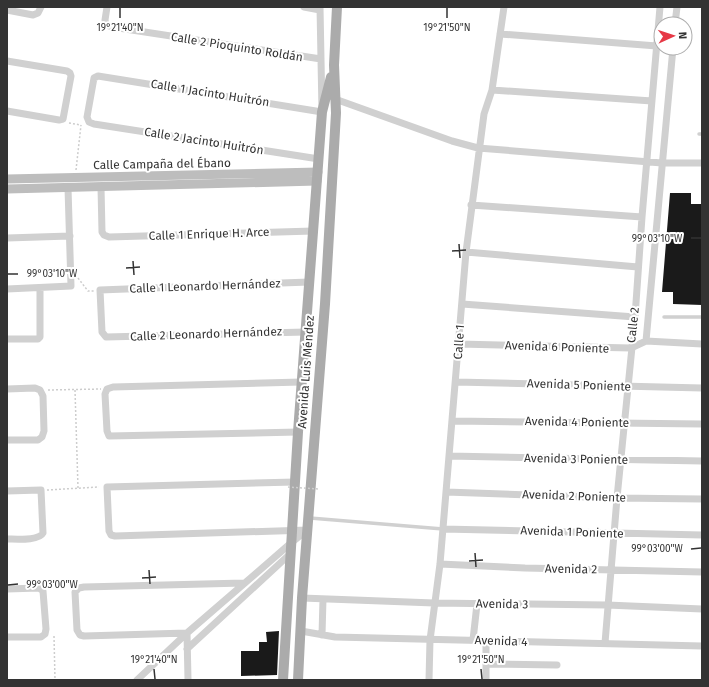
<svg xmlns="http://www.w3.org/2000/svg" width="709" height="687" viewBox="0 0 709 687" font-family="'Fira Sans',sans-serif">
  <rect width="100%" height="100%" fill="#fff"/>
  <path fill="#1a1a1a" d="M 670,193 L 691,193 L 691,204 L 702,204 L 702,305 L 673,304 L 673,292 L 662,292 Z
    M 279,631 L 277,675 L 241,676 L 241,651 L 259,651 L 259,642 L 267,642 L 266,632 Z"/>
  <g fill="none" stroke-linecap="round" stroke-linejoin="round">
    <path stroke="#cdcdcd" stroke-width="1.5" stroke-dasharray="2 2" stroke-linecap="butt" d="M 69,123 L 81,125
      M 76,170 L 81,125
      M 78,278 L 88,291 L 94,291
      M 48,390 L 101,389
      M 75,390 L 78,488
      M 47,490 L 99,487
      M 54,636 L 55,680"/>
    <path stroke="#d0d0d0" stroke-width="3.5" d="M 699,134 L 702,134
      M 664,317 L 702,317
      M 310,518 L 443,529"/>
    <path stroke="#d0d0d0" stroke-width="7" d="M 107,7 L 105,20 L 106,25 L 112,27 L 321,59
      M 304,7 L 320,10
      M 7,10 L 33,15 L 38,13 L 41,7
      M 675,24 L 677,7
      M 500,34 L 657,46
      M 7,61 L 67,71 L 70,73 L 71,76 L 63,119 L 59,120 L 7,111
      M 492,90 L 652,101
      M 335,99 L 452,141 L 478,148 L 662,163 L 702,163
      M 319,159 L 94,124 L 89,122 L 87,117 L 94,78 L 98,76 L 322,112 L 320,7
      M 101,187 L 102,232 L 104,235 L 109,237 L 313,231
      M 471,205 L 642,217
      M 7,238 L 70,236
      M 466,252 L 638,267
      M 7,289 L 71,286 L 68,188
      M 462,304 L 635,317
      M 306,332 L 106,337 L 102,332 L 100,290 L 309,282
      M 7,339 L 38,339 L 40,337 L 40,288
      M 646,341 L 673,48
      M 459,344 L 631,348 L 646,341 L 702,344
      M 456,382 L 702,388
      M 7,389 L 35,388 L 40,390 L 43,396 L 44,431 L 42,437 L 38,440 L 7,440
      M 453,421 L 702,424
      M 298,432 L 109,436 L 107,431 L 105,394 L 107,389 L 113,387 L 301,382
      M 449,456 L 702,461
      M 295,482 L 107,487 L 109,531 L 111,535 L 115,536 L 308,530
      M 7,491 L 41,490 L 43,533 C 39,541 16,539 7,539
      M 446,492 L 617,498 L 702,499
      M 443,529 L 702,535
      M 440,564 L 525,568 L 702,572
      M 7,589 L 39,588 L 43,591 L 46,629 L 45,634 L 41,637 L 7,637
      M 302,598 L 434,603 L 607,605 L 702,609
      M 301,631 L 335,637 L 702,646
      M 322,635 L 323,599
      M 473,640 L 477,604
      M 605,643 L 617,498 L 635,317 L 642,217 L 660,7
      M 187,649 L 290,554
      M 487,664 L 557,665
      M 137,680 L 187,633 L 291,543 L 307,530
      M 188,680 L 187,633 L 84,636 L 80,635 L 77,630 L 75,592 L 79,588 L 84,587 L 244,583
      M 429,680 L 430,640 L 440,564 L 466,252 L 484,114 L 492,90 L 504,7
      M 486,680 L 486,641"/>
    <path stroke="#bdbdbd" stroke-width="9" d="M 7,179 L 318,172
      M 7,189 L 317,181"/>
    <path stroke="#ababab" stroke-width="10" d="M 283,680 L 298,432 L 322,112 L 331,77
      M 298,680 L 302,598 L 325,304 L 336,113 L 334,65 L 337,7"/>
    <path stroke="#cdcdcd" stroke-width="1.5" stroke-dasharray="2 2" stroke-linecap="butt" d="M 288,487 L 318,489"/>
  </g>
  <path fill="none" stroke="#333" stroke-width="1.5" d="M 120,8 L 120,18M 447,8 L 447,18M 691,238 L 701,238M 459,244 L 460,258M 452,251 L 466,250M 133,261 L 134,275M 126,268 L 140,267M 8,274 L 18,274M 691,549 L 701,548M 475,553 L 476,567M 469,561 L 483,560M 149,570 L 150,584M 142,578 L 156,577M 8,585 L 18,584M 154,669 L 155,679M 481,669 L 482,679"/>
  <g text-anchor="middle" stroke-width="4" stroke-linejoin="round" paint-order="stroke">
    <g font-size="12" fill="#333" stroke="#fff">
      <text transform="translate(237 47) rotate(9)" y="4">Calle 2 Pioquinto Roldán</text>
      <text transform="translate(210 93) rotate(9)" y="4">Calle 1 Jacinto Huitrón</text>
      <text transform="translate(204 141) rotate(9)" y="4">Calle 2 Jacinto Huitrón</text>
      <text transform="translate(162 164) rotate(-1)" y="4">Calle Campaña del Ébano</text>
      <text transform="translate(209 234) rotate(-2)" y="4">Calle 1 Enrique H. Arce</text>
      <text transform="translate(205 286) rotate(-2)" y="4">Calle 1 Leonardo Hernández</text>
      <text transform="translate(633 325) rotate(-84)" y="4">Calle 2</text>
      <text transform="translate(206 334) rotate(-2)" y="4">Calle 2 Leonardo Hernández</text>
      <text transform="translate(459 342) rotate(-86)" y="4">Calle 1</text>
      <text transform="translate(557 347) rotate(2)" y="4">Avenida 6 Poniente</text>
      <text transform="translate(306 372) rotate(-86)" y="4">Avenida Luis Méndez</text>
      <text transform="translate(579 385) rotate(2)" y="4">Avenida 5 Poniente</text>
      <text transform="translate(577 422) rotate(1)" y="4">Avenida 4 Poniente</text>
      <text transform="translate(576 459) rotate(1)" y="4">Avenida 3 Poniente</text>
      <text transform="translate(574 496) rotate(2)" y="4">Avenida 2 Poniente</text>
      <text transform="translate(572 532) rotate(2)" y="4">Avenida 1 Poniente</text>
      <text transform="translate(571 569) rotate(1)" y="4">Avenida 2</text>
      <text transform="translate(502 604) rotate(1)" y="4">Avenida 3</text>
      <text transform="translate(501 641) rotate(2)" y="4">Avenida 4</text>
    </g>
  </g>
  <g font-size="10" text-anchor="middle" fill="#333" stroke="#fff" stroke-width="4" stroke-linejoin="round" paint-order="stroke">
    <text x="120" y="31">19°21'40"N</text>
    <text x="447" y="31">19°21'50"N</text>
    <text x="657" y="242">99°03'10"W</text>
    <text x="52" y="277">99°03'10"W</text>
    <text x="657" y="552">99°03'00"W</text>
    <text x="52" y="588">99°03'00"W</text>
    <text x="154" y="663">19°21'40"N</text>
    <text x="481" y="663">19°21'50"N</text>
  </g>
  <rect width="709" height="687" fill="none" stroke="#333333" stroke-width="16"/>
  <g transform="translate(673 36) rotate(87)"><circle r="19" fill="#ffffff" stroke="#adadad"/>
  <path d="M0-3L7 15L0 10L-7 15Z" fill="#e63946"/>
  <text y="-6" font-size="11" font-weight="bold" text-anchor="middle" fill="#333333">N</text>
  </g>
</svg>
